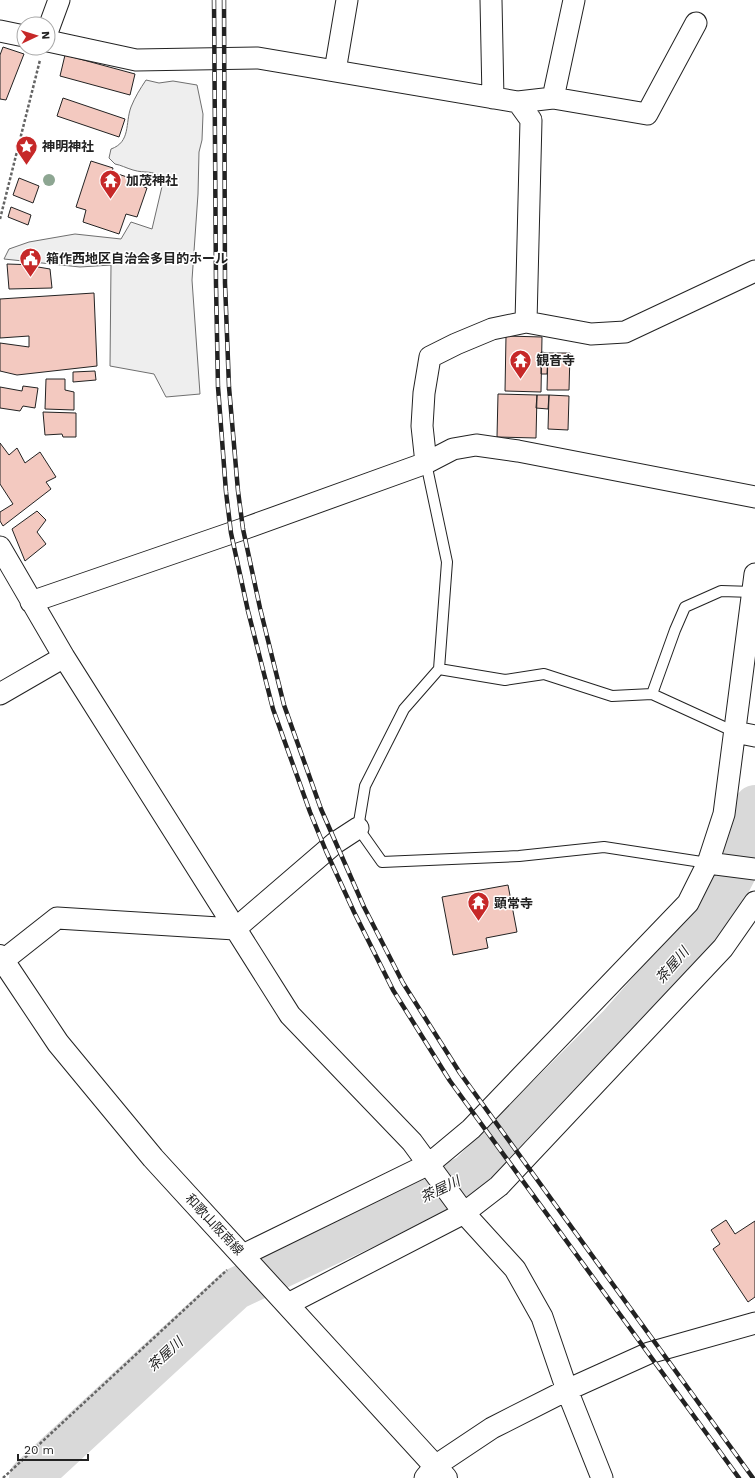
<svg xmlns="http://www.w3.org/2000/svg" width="755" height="1478" viewBox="0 0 755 1478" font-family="'Work Sans','Noto Sans JP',sans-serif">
  <rect width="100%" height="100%" fill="#fff"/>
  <path fill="#eee" stroke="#6f6f6f" d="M 146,80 L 159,83 L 173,81 L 197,85 L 203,114 L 202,140 L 199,152 L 198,194 L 192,280 L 200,394 L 166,397 L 154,374 L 110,366 L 111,265 L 80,267 L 4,259 L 9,249 L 29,242 L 75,234 L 121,239 L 131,222 L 152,229 L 164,178 C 150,169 146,174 133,170 C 126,168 121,165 115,164 L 109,158 L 111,149 C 131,142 125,123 131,107 C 135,97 140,89 146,80 Z"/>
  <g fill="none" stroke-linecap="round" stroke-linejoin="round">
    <path stroke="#d9d9d9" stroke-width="42" d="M 30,1478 L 235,1289 L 368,1226 L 469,1175 L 619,1025 L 710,921 L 741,861 L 755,806"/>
  </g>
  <path fill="#f3c9c0" stroke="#222" d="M 3,47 L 24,54 L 6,100 L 0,99 L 0,55 Z
    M 65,55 L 135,74 L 130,95 L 60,76 Z
    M 63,98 L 125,119 L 119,137 L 57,116 Z
    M 91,161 L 113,168 L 112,172 L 130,178 L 130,182 L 147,188 L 137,217 L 126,214 L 119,234 L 83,222 L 86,210 L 76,207 Z
    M 19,178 L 39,186 L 33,203 L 13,195 Z
    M 11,207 L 31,215 L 28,225 L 8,217 Z
    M 7,264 L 37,265 L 38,267 L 50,269 L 52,288 L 9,289 Z
    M 94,293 L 97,366 L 17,375 L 0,371 L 0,343 L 29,347 L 29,336 L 0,338 L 0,299 Z
    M 506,336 L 542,337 L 541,392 L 505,391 Z
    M 541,352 L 548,353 L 547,374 L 541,374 Z
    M 548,353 L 570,353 L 569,390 L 547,390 Z
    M 95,371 L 96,380 L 73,382 L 73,372 Z
    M 46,379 L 65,379 L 65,390 L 74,392 L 74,410 L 45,409 Z
    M 23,386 L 38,388 L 35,408 L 23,406 L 20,411 L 0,408 L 0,387 L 22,391 Z
    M 498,394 L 537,395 L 536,438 L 497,437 Z
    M 537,395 L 549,395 L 548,409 L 536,408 Z
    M 549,395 L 569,396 L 568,430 L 548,429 Z
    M 43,412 L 76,413 L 76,437 L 63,437 L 62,434 L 45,435 Z
    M 0,443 L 9,455 L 17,448 L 25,463 L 40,452 L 56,477 L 46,482 L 51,489 L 3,526 L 0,521 L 0,512 L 13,504 L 0,484 Z
    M 37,511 L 46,520 L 37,532 L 46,544 L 25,561 L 12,529 Z
    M 508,885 L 517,932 L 486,938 L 488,948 L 453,955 L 442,897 Z
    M 726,1220 L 735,1234 L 755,1221 L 755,1297 L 748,1302 L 713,1249 L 720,1244 L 711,1230 Z"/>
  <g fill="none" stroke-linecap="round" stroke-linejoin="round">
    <defs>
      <path id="lane" d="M 426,463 L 447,562 L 439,669 L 404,709 L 365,786 L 358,828 L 382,862 L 519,856 L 604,847 L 708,863
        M 439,669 L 505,680 L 544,674 L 612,696 L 652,694 L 735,732
        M 652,694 L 675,630 L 685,607 L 721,591 L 753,592"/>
      <path id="street" d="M 491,0 L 493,98
        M 48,30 L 59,0
        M 0,31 L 24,36
        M 48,41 L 136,60 L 258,58 L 518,102 L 531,120 L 526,322
        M 335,71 L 347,0
        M 553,98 L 647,114 L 696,23
        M 518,102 L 553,98 L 574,0
        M 426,463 L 422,426 L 424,393 L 430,357 L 456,344 L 492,329 L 526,322 L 591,334 L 625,332 L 755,271
        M 0,547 L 64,657 L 290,1015 L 412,1142 L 464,1213 L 515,1269 L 542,1317 L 567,1390 L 602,1478
        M 31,602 L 243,529 L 426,463 L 453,449 L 476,445 L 518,451 L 755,497
        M 0,694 L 64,657
        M 735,732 L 755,736
        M 708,863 L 755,869
        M 0,963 L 57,918 L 235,929 L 335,843 L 358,828
        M 243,1255 L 429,1164 L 471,1129 L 688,903 L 708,863 L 724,814 L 755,574
        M 288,1304 L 464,1213 L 499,1186 L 723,948 L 755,902
        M 425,1478 L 435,1466 L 492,1428 L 567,1390 L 649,1353 L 755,1323"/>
      <path id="secondary" d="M 0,956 L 58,1043 L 153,1158 L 446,1478"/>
    </defs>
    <use href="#lane" stroke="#222" stroke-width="12"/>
    <use href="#street" stroke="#222" stroke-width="23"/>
    <use href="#secondary" stroke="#222" stroke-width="24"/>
    <path stroke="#646464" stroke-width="2.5" stroke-dasharray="3 2" stroke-linecap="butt" d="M 0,219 L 40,60
      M 3,1478 L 227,1270"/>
    <use href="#lane" stroke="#fff" stroke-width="10"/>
    <use href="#street" stroke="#fff" stroke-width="21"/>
    <use href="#secondary" stroke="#fff" stroke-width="22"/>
    <defs>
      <path id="rail" d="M 214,0 L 216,284 L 218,387 L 226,492 L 231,533 L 248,611 L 273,709 L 310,812 L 326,851 L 354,912 L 393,990 L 450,1081 L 739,1478
        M 224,0 L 225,283 L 229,387 L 238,491 L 243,529 L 260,608 L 284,705 L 321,809 L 364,907 L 403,983 L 460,1073 L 753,1478"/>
    </defs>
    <use href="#rail" stroke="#222" stroke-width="4.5"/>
    <use href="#rail" stroke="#fff" stroke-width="3" stroke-dasharray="9" stroke-linecap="butt"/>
  </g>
  <circle fill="#8da692" cx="49" cy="180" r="6"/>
  <defs>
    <symbol id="sight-pin" viewBox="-11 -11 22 30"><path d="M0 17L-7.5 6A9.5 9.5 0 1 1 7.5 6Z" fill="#c62828" stroke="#fff"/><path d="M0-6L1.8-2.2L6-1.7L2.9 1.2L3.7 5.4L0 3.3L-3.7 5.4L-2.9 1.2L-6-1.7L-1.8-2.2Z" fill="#fff"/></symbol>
    <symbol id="temple-pin" viewBox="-11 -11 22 30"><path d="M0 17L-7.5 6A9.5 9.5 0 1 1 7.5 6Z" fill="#c62828" stroke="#fff"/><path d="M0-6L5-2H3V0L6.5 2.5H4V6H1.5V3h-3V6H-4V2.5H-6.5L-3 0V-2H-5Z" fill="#fff"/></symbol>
    <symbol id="civic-pin" viewBox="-11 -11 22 30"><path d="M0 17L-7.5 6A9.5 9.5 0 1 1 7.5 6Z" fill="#c62828" stroke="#fff"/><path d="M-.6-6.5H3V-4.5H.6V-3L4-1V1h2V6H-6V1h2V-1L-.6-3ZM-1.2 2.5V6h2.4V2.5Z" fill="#fff"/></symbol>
  </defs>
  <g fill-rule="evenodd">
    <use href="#sight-pin" x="14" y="134" width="25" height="34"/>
    <use href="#temple-pin" x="98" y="168" width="25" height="34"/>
    <use href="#civic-pin" x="18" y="246" width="25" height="34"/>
    <use href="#temple-pin" x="508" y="348" width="25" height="34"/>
    <use href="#temple-pin" x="466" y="890" width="25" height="34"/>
  </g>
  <g text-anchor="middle" stroke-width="3" stroke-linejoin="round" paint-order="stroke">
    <g font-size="13" font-weight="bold" fill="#222" stroke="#fff" text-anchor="start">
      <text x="42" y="151">神明神社</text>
      <text x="126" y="185">加茂神社</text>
      <text x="46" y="263">箱作西地区自治会多目的ホール</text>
      <text x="536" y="365">観音寺</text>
      <text x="494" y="908">顕常寺</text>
    </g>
    <g font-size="13" fill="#222" stroke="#fff">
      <text transform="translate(215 1224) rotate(47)" y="5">和歌山阪南線</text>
    </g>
    <g font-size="14" font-style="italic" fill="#222" stroke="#fff">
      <text transform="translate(672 965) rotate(-49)" y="5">茶屋川</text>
      <text transform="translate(440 1189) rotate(-26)" y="5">茶屋川</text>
      <text transform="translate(165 1354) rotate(-43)" y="5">茶屋川</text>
    </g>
  </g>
  <g transform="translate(36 36) rotate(86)"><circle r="19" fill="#ffffff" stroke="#a7a7a7"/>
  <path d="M0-3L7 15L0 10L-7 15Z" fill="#c62828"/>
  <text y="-6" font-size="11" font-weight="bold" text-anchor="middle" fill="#222222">N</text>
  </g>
  <path d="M18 1454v6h70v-6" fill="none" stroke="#222222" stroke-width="2"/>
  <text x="24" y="1454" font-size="12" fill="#222222" stroke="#ffffff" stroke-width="3" paint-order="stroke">20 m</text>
</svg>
